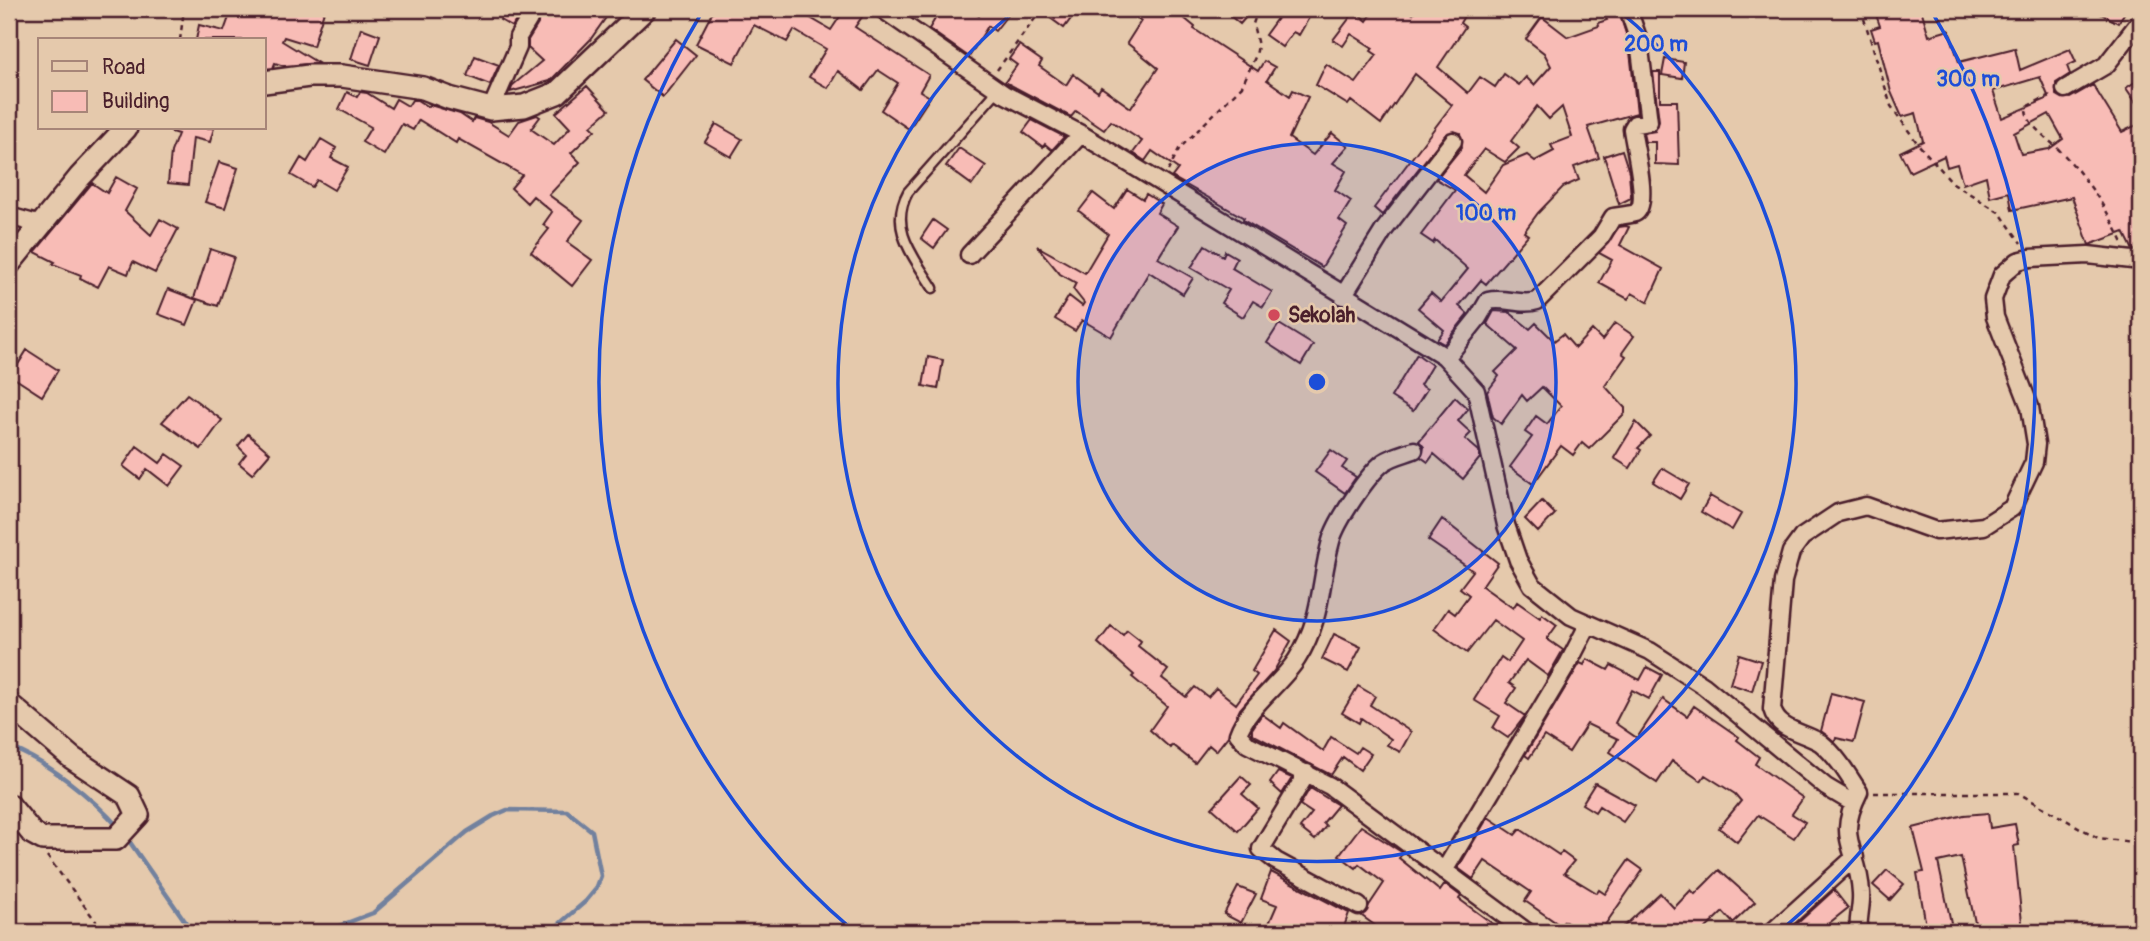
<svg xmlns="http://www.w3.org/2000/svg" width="2150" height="941" viewBox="0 0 2150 941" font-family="Pangolin,sans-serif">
  <rect width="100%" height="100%" fill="#e5c9ac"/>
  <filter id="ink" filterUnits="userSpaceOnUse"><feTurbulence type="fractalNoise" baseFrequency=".0143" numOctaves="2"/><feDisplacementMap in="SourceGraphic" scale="14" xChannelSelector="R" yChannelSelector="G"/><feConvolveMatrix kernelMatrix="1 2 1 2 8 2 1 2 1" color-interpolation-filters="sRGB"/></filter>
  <g filter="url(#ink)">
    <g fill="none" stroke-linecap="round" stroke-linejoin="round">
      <path stroke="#72819e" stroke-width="4.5" d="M 9,747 C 47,761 93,798 119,828
        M 127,838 L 187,924 L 197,932
        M 323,932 L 373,913 L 467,832 L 493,816 L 507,810 L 567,811 L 592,831 L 601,876 L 596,889 L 586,901 L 550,932"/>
    </g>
    <path fill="#f8bcb6" stroke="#4a1f2b" stroke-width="2" fill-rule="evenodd" d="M 232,9 L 324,11 L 313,46 L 284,37 L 282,41 L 318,63 L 284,66 L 275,63 L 273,68 L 264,69 L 264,40 L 196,40 L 199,25 L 224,31 Z
      M 506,9 L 517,9 L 518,17 L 512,27 L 500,20 Z
      M 538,9 L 612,9 L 590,40 L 550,81 L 510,92 L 513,85 L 542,61 L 528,48 L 528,40 L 538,24 Z
      M 714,9 L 804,9 L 802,13 L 831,30 L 845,9 L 856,9 L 864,14 L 855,27 L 929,75 L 920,91 L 930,97 L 909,129 L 881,110 L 898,83 L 878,70 L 863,90 L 838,71 L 828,88 L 809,77 L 826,49 L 794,30 L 787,42 L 754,25 L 734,63 L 696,44 Z
      M 941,9 L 968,9 L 979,16 L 984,9 L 1012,9 L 995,31 L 988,26 L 969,57 L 929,29 Z
      M 1038,9 L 1078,9 L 1064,28 Z
      M 1127,9 L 1173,9 L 1195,27 L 1194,29 L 1258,71 L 1264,61 L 1275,67 L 1267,80 L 1290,96 L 1293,90 L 1308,97 L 1289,138 L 1313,155 L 1332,133 L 1348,146 L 1333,163 L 1346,171 L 1335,190 L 1351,201 L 1339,220 L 1347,226 L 1322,267 L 1243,220 L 1244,218 L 1172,177 L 1178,169 L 1152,151 L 1145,161 L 1133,153 L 1142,141 L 1111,121 L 1104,130 L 1076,111 L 1071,117 L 1005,82 L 1017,65 L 1009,59 L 1019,45 L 1042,61 L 1039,66 L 1066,85 L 1073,74 L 1098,92 L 1101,87 L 1131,108 L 1158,68 L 1127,43 L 1141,21 Z
      M 1222,9 L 1253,9 L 1240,24 Z
      M 1264,9 L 1314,9 L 1299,35 L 1293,32 L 1282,47 L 1265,35 L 1278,17 Z
      M 1375,9 L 1405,9 L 1413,14 L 1417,9 L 1468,9 L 1460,23 L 1465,27 L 1438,67 L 1468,93 L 1480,77 L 1495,87 L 1504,74 L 1519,85 L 1526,77 L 1534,85 L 1551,66 L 1544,53 L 1526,39 L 1542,17 L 1568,37 L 1599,26 L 1598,23 L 1607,20 L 1602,9 L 1618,9 L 1629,43 L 1637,113 L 1588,127 L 1599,158 L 1574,167 L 1579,180 L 1563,187 L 1538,213 L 1524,232 L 1528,235 L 1486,284 L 1481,280 L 1459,306 L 1468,314 L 1444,344 L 1437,340 L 1444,330 L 1418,308 L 1431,293 L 1441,302 L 1468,269 L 1435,240 L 1433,243 L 1421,235 L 1455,190 L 1436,179 L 1462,147 L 1460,133 L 1454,131 L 1445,135 L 1382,215 L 1374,208 L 1452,105 L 1415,74 L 1381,124 L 1351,101 L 1348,105 L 1316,85 L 1326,64 L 1356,83 L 1377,55 L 1371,51 L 1373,48 L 1351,34 L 1343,46 L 1333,40 L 1355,11 L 1367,21 ZM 1537,106 L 1549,119 L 1562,107 L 1572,137 L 1551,145 L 1554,151 L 1535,161 L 1527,155 L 1503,165 L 1484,192 L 1464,175 L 1484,149 L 1505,162 L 1519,148 L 1511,141 Z
      M 1874,9 L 1921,9 L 1929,36 L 1949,30 L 1959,62 L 2015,48 L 2020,70 L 2070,49 L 2076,62 L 2067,66 L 2070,74 L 2056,83 L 2056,95 L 2070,98 L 2093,85 L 2122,132 L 2141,123 L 2141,250 L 2133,250 L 2124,232 L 2089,245 L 2072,197 L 2012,210 L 2009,192 L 1990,197 L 1986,176 L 1963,184 L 1957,164 L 1947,167 L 1944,156 L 1910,172 L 1900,152 L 1923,141 L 1916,113 L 1902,117 L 1891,92 L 1878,40 L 1875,41 L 1871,29 L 1880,26 ZM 2040,77 L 2049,98 L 2002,118 L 1993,91 ZM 2049,114 L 2063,139 L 2049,149 L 2021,154 L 2014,133 Z
      M 2092,9 L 2127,9 L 2118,23 Z
      M 361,28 L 380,35 L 370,65 L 351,59 Z
      M 676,39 L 696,55 L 663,97 L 642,80 Z
      M 475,56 L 499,65 L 490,85 L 467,76 Z
      M 1665,59 L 1684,62 L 1682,78 L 1662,75 Z
      M 1653,72 L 1660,72 L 1660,101 L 1677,101 L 1679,165 L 1655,164 L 1655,142 L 1645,142 L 1643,133 L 1655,131 L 1659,121 Z
      M 2141,78 L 2141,110 L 2126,88 Z
      M 587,86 L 609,110 L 591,126 L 595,130 L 571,153 L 580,162 L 549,195 L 583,220 L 567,242 L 592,260 L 572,286 L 531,252 L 549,229 L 543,225 L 552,212 L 533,196 L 527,203 L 511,188 L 522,175 L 458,139 L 456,143 L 419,120 L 413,130 L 402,124 L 384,155 L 362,142 L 371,127 L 339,109 L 347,92 L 357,97 L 360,92 L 367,93 L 391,108 L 396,99 L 408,106 L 412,100 L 417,100 L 428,107 L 430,105 L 460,114 L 472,122 L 474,118 L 488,122 L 509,135 L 519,121 L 537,115 L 540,117 L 531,129 L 554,145 L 570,128 L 556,113 Z
      M 1032,120 L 1061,135 L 1064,137 L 1052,150 L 1045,144 L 1043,147 L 1023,132 Z
      M 716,124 L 742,139 L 731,157 L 705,142 Z
      M 171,128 L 214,128 L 210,142 L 193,138 L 188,185 L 168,183 L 171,152 L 178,134 L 171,132 Z
      M 321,139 L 336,148 L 331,158 L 348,167 L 334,190 L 317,180 L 312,187 L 291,175 L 301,158 L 307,162 Z
      M 959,148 L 986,166 L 972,185 L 946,166 Z
      M 1622,150 L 1629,172 L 1631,198 L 1619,204 L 1604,156 Z
      M 219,162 L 238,168 L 225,208 L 205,202 Z
      M 116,177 L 137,189 L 125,211 L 151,235 L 160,219 L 178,229 L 155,273 L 133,262 L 128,274 L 109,266 L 98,287 L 80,278 L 81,275 L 53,264 L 55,262 L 35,252 L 92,183 L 107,193 Z
      M 1127,189 L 1143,199 L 1146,194 L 1162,204 L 1157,213 L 1178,226 L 1158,258 L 1193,278 L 1183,294 L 1149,272 L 1111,337 L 1082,320 L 1075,331 L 1055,319 L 1069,296 L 1082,306 L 1084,303 L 1073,289 L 1076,283 L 1060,274 L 1037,246 L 1085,273 L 1108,234 L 1079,211 L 1093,193 L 1114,209 Z
      M 933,220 L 947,230 L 934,248 L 921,238 Z
      M 1626,226 L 1629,227 L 1620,245 L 1663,269 L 1648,302 L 1632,293 L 1628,299 L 1599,283 L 1612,260 L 1599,253 L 1619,227 Z
      M 1205,245 L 1223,256 L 1225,251 L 1237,258 L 1232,268 L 1272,292 L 1263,307 L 1253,301 L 1243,317 L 1221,303 L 1229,290 L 1191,268 Z
      M 210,249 L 234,257 L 218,306 L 194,298 Z
      M 168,289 L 197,300 L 187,325 L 158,314 Z
      M 1494,311 L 1509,312 L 1530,329 L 1536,323 L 1554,341 L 1563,334 L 1575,348 L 1592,330 L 1602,340 L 1615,323 L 1634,336 L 1622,353 L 1626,356 L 1605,386 L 1625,408 L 1625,413 L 1589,449 L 1582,443 L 1573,455 L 1561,446 L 1533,484 L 1510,467 L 1532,437 L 1525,432 L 1536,416 L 1547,424 L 1561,406 L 1542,387 L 1527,401 L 1522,395 L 1501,424 L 1493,417 L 1487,392 L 1499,376 L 1495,372 L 1517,350 L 1487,324 Z
      M 1279,324 L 1313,345 L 1301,365 L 1267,343 Z
      M 27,350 L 58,370 L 42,396 L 11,376 Z
      M 1417,354 L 1432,365 L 1420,385 L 1427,389 L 1413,411 L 1391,397 Z
      M 928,357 L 943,360 L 938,389 L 923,386 Z
      M 187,394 L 222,420 L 201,449 L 162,422 Z
      M 1455,397 L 1468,409 L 1458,421 L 1471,433 L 1465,439 L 1479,451 L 1480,458 L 1463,479 L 1434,454 L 1428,462 L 1421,457 L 1424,447 L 1419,441 Z
      M 1636,422 L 1650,436 L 1638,448 L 1641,450 L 1630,468 L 1614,458 Z
      M 248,434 L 270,453 L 252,474 L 239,463 L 246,454 L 238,446 Z
      M 137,446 L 160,463 L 167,454 L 184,466 L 169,486 L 147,469 L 140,479 L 123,466 Z
      M 1331,450 L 1347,461 L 1342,468 L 1356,477 L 1345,493 L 1315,472 Z
      M 1662,468 L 1689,484 L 1680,499 L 1653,482 Z
      M 1710,496 L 1741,514 L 1732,530 L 1701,512 Z
      M 1542,501 L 1555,514 L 1538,532 L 1525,519 Z
      M 1442,519 L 1498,563 L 1482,586 L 1513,608 L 1517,602 L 1540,618 L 1542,614 L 1557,625 L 1547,639 L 1563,650 L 1548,676 L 1526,660 L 1509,683 L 1516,688 L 1506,703 L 1525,716 L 1508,738 L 1493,728 L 1500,716 L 1474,700 L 1501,657 L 1508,662 L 1522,641 L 1493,620 L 1467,653 L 1434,629 L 1448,609 L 1455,614 L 1469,595 L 1460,588 L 1473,571 L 1428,540 Z
      M 1111,626 L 1123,635 L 1127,630 L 1141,641 L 1138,646 L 1168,670 L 1162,678 L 1186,697 L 1195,687 L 1208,697 L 1216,688 L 1236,704 L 1257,675 L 1252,671 L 1276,630 L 1291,641 L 1274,671 L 1240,709 L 1228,736 L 1216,751 L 1209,745 L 1195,763 L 1172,745 L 1170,748 L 1150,730 L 1167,706 L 1132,677 L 1134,675 L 1098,643 Z
      M 1334,634 L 1361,647 L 1348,672 L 1322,659 Z
      M 1739,654 L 1761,661 L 1752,691 L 1730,684 Z
      M 1587,659 L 1608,670 L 1611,665 L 1640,680 L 1647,667 L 1662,675 L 1649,699 L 1632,690 L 1615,723 L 1637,738 L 1663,699 L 1687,716 L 1694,706 L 1739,737 L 1737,740 L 1759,757 L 1755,764 L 1803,798 L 1792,814 L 1805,822 L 1794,838 L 1758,815 L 1737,842 L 1719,828 L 1741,801 L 1735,794 L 1705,775 L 1701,781 L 1672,761 L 1657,783 L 1610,752 L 1618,739 L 1587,724 L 1569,752 L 1544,736 L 1529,758 L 1525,755 L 1580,663 L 1584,665 Z
      M 1358,686 L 1375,696 L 1370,705 L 1411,732 L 1400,752 L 1387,745 L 1391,739 L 1361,718 L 1359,723 L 1342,713 Z
      M 1831,693 L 1865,702 L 1854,742 L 1836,738 L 1835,742 L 1821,731 Z
      M 1262,714 L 1281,728 L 1284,723 L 1323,751 L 1331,737 L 1356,753 L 1360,747 L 1371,754 L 1360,770 L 1343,757 L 1331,775 L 1252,734 L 1252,729 Z
      M 1278,772 L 1292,778 L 1282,794 L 1270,783 Z
      M 1241,776 L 1251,785 L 1242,794 L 1258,808 L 1238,831 L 1212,808 Z
      M 1595,783 L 1635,805 L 1623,822 L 1599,806 L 1595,812 L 1582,804 Z
      M 1310,788 L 1338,805 L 1323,823 L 1326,826 L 1315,840 L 1300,828 L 1312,813 L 1300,805 Z
      M 1988,813 L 1990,828 L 2015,824 L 2019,845 L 2014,846 L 2023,932 L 1977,932 L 1961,857 L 1938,862 L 1953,932 L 1927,932 L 1917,873 L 1924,872 L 1913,828 L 1964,815 Z
      M 1488,817 L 1515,835 L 1520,829 L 1559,855 L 1562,852 L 1574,861 L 1564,873 L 1597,893 L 1599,890 L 1605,894 L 1629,860 L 1643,870 L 1600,932 L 1582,932 L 1564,921 L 1561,926 L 1525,901 L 1531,892 L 1485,861 L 1473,879 L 1458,868 Z
      M 1361,826 L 1403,853 L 1399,858 L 1440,891 L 1445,884 L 1461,896 L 1459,899 L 1504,932 L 1384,932 L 1362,916 L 1384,883 L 1359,864 L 1356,868 L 1339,855 Z
      M 1719,870 L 1755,902 L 1733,923 L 1723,912 L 1702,932 L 1618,932 L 1660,893 L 1674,908 L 1691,890 L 1695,894 Z
      M 1887,870 L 1904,884 L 1890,900 L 1873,885 Z
      M 1271,872 L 1349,913 L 1342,932 L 1277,932 L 1267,928 L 1277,905 L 1261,899 Z
      M 1238,887 L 1256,894 L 1241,923 L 1224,914 Z
      M 1834,890 L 1848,908 L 1818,932 L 1788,932 Z"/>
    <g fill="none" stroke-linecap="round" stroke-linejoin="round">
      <defs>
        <path id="lane" d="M 933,288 C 914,257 888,228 908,192 L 999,89"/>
        <path id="street" d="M 882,9 L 1004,94 L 1081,134 L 1444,356 L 1476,391 L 1506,525 L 1518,560 L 1532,585 L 1571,616 L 1650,651 L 1704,686 L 1826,787 L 1853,803
          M 2065,89 L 2106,65 L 2141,20
          M 491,109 L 518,47 L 518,37 L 529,19 L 527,9
          M 9,216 L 41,225
          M 969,255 L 1081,134
          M 1343,296 L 1384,230 L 1453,141
          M 1446,358 L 1478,318 L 1488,301 C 1505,297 1521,306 1537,301 L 1601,237 L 1613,217 C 1619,216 1629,215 1635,213 C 1650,206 1634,145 1632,129 L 1635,124 L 1649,122 L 1639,41 L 1628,9
          M 1414,450 C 1403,454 1393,456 1384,462 C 1368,474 1336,522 1331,541 C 1319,584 1323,618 1297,659 C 1281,684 1247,707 1238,734 L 1247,744 L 1330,786 L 1527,932
          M 1307,773 L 1261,849 L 1276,861 L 1359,906
          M 1444,871 L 1569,662 L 1588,625
          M 1772,932 L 1855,857
          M 1859,932 C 1857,919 1862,907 1861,893 C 1859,847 1834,842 1859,792 C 1848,775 1837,756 1821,743 C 1804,732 1778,731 1772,709 L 1783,581 L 1791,552 L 1802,537 L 1838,513 L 1866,506 L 1936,531 L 1984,526 L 2012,508 L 2034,462 L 2036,444 L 2030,407 L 1995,317 L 1993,299 L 2002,275 L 2018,261 L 2030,258 L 2088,255 L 2141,261"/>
        <path id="secondary" d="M 264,82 L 309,76 L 342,76 L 423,88 L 449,98 L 491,109 L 524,106 L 557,93 L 645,9
          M 9,264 L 80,177 L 126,128
          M 9,704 L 72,758 L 129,796 L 138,815 L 116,839 L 43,839 L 32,833 L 9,805"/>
      </defs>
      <use href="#lane" stroke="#4a1f2b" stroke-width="13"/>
      <use href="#street" stroke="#4a1f2b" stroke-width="21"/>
      <use href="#secondary" stroke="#4a1f2b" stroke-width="26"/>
      <path stroke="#4a1f2b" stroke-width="2.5" stroke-dasharray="5 5" stroke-linecap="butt" d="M 1861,9 L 1891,106 L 1918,144 L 1953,183 L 2000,213 L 2021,243
        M 180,40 L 184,9
        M 997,70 L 1042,9
        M 2050,95 L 2026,107 C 2025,122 2043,135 2054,145 C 2082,171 2107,208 2123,243
        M 1168,171 L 1179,149 L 1242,86 L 1256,55 L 1258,46 L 1253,24 L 1258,9
        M 1874,793 L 2018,793 L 2098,838 L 2141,843
        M 47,856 L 98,924 L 113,932"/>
      <use href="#lane" stroke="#e5c9ac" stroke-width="8"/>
      <use href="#street" stroke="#e5c9ac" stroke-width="16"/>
      <use href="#secondary" stroke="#e5c9ac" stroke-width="21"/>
    </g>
  </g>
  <circle cx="1317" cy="382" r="239" fill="#1d4ed8" fill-opacity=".12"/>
  <g fill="none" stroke="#1d4ed8" stroke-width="3.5">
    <circle cx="1317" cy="382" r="239"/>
    <path d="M1618 10A479 479 0 1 1 1016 10"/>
    <path d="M855 932A718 718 0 0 1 702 12M1932 12A718 718 0 0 1 1779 932"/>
  </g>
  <circle fill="#d1495b" stroke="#e5c9ac" stroke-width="2.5" cx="1274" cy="315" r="7"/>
  <g text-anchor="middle" stroke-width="5" stroke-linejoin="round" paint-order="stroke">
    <g font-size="21" font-weight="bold" fill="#4a1f2b" stroke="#e5c9ac" text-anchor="start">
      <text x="1288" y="322">Sekolah</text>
    </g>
  </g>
  <circle cx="1317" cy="382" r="10" fill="#1d4ed8" stroke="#e5c9ac" stroke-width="3.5"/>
  <g font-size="21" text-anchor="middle" font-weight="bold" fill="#1d4ed8" stroke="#e5c9ac" stroke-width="5" stroke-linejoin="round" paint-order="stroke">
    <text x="1656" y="51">200 m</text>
    <text x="1968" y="86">300 m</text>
    <text x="1486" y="220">100 m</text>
  </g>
  <rect width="2150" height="941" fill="none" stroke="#e5c9ac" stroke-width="35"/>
  <rect x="18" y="18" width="2115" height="906" fill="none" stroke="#4a1f2b" stroke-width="2.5" filter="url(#ink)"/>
  <rect x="38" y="38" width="228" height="91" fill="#e5c9ac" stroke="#a78578" stroke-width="2"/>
  <rect x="52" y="61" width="35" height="10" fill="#e5c9ac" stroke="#a78578" stroke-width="2"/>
  <text x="102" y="74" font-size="21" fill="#4a1f2b">Road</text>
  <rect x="52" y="91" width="35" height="21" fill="#f8bcb6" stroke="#a78578" stroke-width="2"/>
  <text x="102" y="108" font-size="21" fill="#4a1f2b">Building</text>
</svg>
